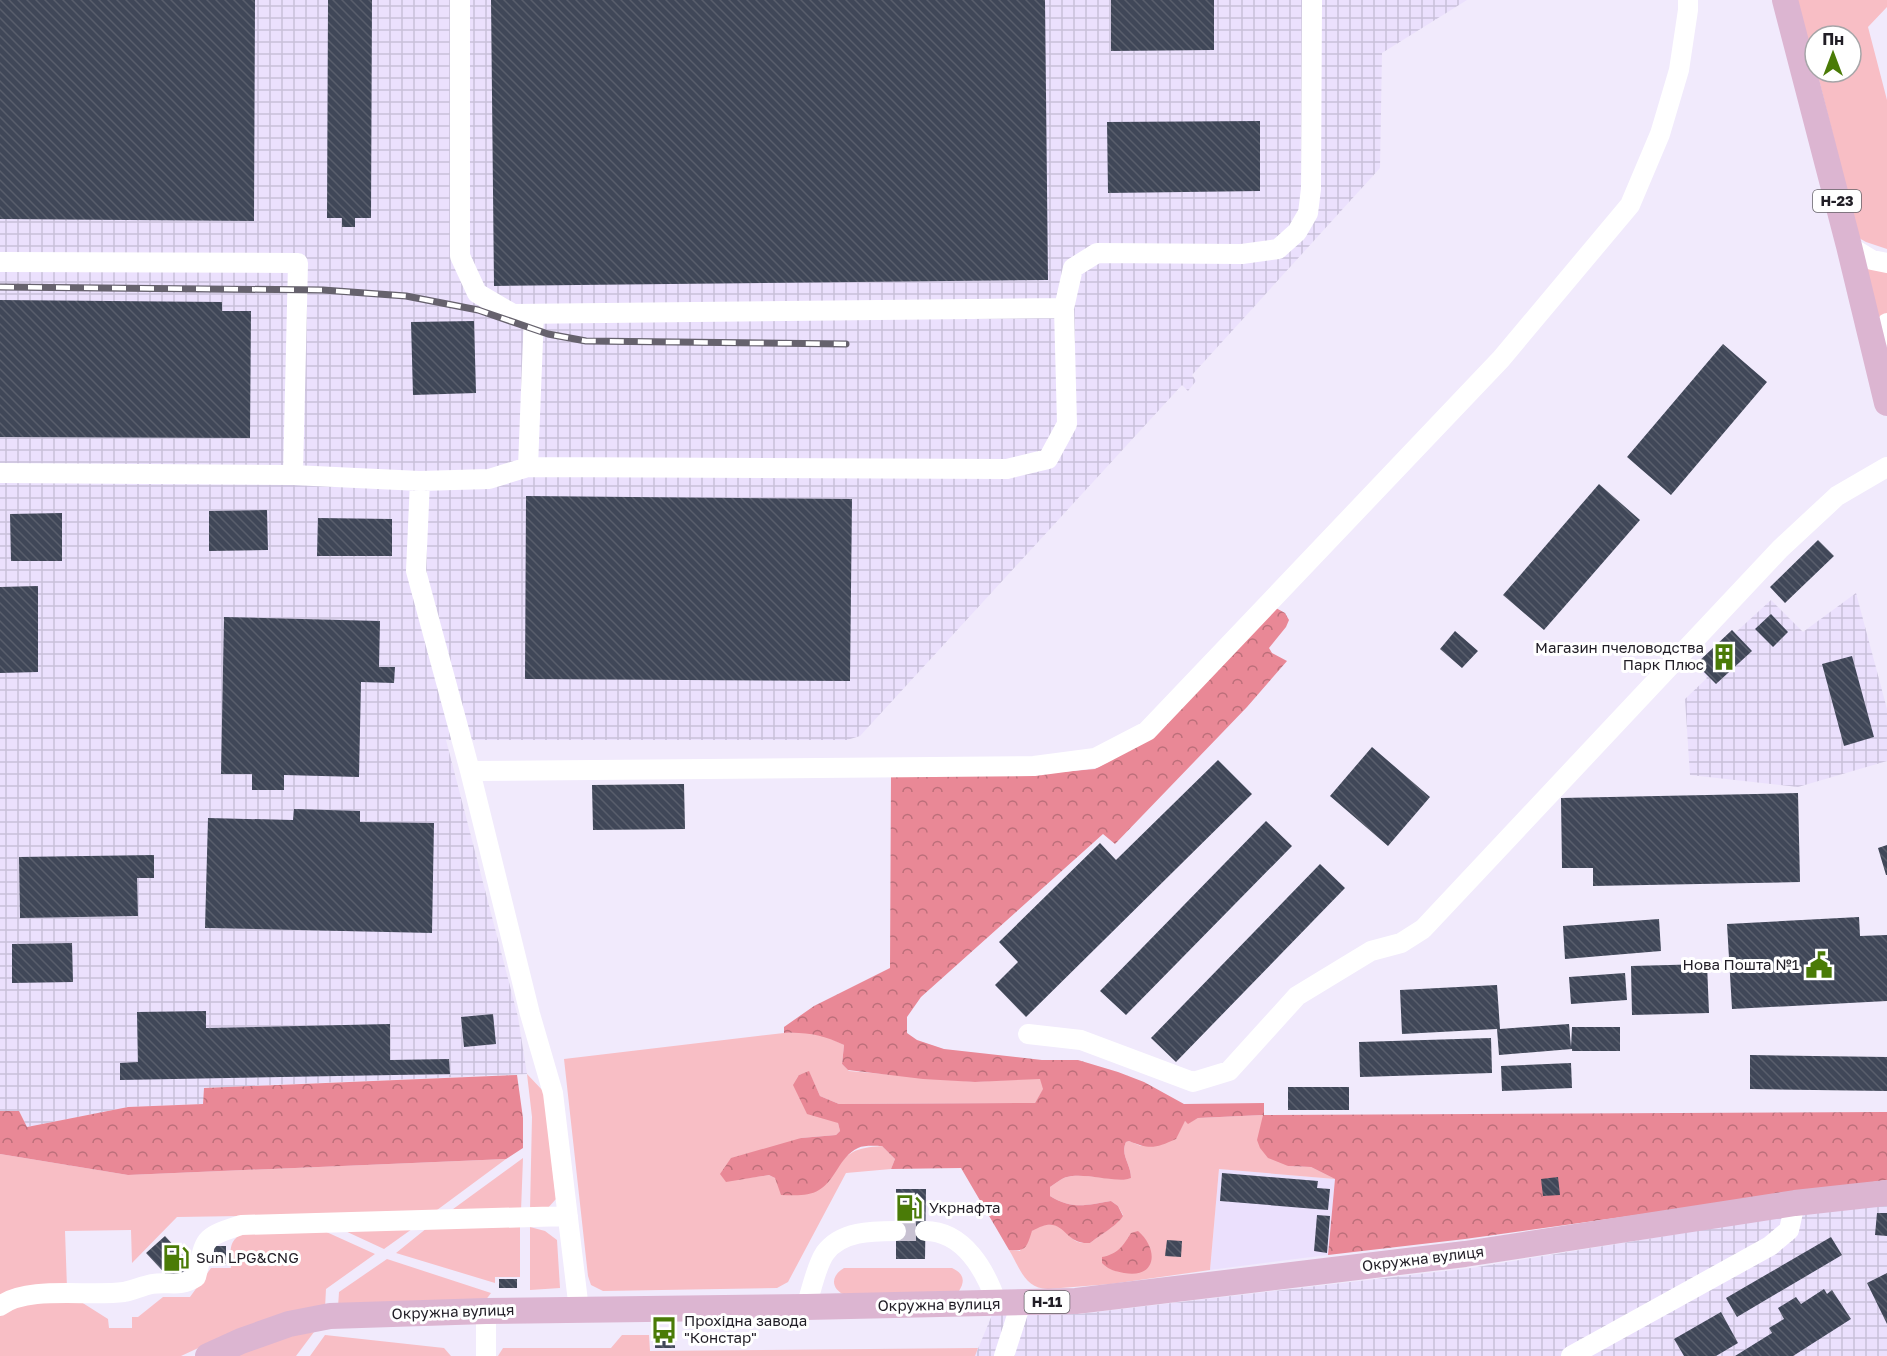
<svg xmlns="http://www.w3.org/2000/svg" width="1887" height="1356" viewBox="0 0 1887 1356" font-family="'Golos Text',sans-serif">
  <defs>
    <pattern id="industrial-grid" width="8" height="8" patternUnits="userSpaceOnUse" patternTransform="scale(1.5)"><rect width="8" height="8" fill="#ebe0fd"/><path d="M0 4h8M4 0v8" fill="none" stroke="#c9c0d9"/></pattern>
    <pattern id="forest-crowns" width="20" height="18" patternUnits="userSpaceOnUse" patternTransform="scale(1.5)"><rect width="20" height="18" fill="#e98896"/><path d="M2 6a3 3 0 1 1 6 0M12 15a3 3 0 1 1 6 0" fill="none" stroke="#bc6f7a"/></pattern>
    <pattern id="building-back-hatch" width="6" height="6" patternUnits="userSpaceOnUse" patternTransform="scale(1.5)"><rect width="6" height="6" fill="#404758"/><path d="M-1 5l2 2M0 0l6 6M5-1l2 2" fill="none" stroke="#595e6c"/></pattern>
  </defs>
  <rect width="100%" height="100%" fill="#f1eafc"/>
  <path fill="#ebe0fd" d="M 1219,1169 L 1335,1179 L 1328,1255 L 1210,1270 Z"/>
  <path fill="url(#industrial-grid)" d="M 0,0 L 1467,0 L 1382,53 L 1380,168 L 1192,375 L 1196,381 L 1188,391 L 1182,385 L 860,736 L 847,740 L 446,740 L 518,1017 L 527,1074 L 204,1088 L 203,1104 L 128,1107 L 27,1127 L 19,1111 L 0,1111 Z
    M 1856,593 L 1887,709 L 1887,761 L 1798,787 L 1690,775 L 1685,699 L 1707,678 L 1696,664 L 1732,630 L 1735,633 L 1771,600 L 1803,632 Z
    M 1859,1204 L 1887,1205 L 1887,1356 L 975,1356 L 992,1315 L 1079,1314 L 1471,1268 Z"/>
  <path fill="#f8bec5" d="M 1785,0 L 1887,0 L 1887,7 L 1868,27 L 1887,100 L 1887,249 L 1866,242 L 1859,238 L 1817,72 L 1851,72 L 1851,36 L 1815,36 L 1815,63 L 1810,45 L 1797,47 Z
    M 1863,262 L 1887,269 L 1887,318 L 1878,327 Z
    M 809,1032 L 826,1036 L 844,1045 L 842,1064 L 849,1071 L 975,1082 L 1031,1078 L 1041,1079 L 1044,1088 L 1035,1103 L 839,1104 L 820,1096 L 809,1072 L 799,1075 L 838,1123 L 840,1131 L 836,1135 L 801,1138 L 726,1181 L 769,1175 L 775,1178 L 833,1175 C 846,1151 856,1148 882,1146 L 895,1159 L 891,1169 L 846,1173 L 788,1282 L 777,1288 L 603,1291 L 591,1285 L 588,1276 L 564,1059 L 784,1033 Z
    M 527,1074 L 544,1092 L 556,1199 L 546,1210 L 530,1210 L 532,1117 Z
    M 1263,1115 L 1288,1166 L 1311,1167 L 1335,1179 L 1219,1169 L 1210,1270 L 1111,1284 L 1048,1289 C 1025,1289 1020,1268 1009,1250 L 1020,1251 C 1023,1245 1027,1236 1032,1231 C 1039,1224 1055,1222 1063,1228 C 1073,1238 1073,1244 1090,1243 C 1099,1236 1119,1224 1123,1215 L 1118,1206 L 1111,1201 C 1086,1205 1073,1210 1050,1196 L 1050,1187 C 1055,1184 1062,1178 1067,1177 C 1085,1172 1119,1183 1131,1178 C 1131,1164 1120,1155 1126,1142 L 1129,1141 L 1141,1146 L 1185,1121 L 1188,1123 L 1198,1118 Z
    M 0,1154 L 128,1175 L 506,1159 L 433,1213 L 177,1217 L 132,1263 L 131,1230 L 65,1231 L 67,1288 L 0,1298 Z
    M 523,1158 L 521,1211 L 449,1212 Z
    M 520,1227 L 520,1277 L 495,1277 L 495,1283 L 396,1253 L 427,1228 Z
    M 530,1227 L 545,1231 L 557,1240 L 560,1288 L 530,1290 Z
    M 412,1229 L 384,1249 L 343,1230 Z
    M 322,1230 L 375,1254 L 326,1289 L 325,1308 L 235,1331 L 181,1356 L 0,1356 L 0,1316 L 8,1309 L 26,1302 L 78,1300 L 108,1319 L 109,1328 L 132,1328 L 132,1317 L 138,1317 L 163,1297 L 190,1297 L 211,1268 L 231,1268 C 231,1251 227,1242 243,1233 Z
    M 387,1259 L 491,1293 L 485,1301 L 338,1307 L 339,1292 Z
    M 844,1268 L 952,1268 C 963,1273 966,1280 959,1291 L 845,1295 C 831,1289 830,1276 844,1268 Z
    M 314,1332 L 296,1356 L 235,1356 L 292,1335 Z
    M 325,1335 L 444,1348 L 451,1356 L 310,1356 Z
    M 622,1335 L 649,1335 L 650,1351 L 978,1348 L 975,1356 L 498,1356 L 503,1348 L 611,1348 Z"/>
  <path fill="url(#forest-crowns)" d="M 1276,608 L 1285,613 L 1289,620 L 1286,627 L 1269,648 L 1272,653 L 1287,661 L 1247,707 L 1115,844 L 1103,834 L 921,997 L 907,1017 L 907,1033 L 917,1040 L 944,1049 L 1042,1060 L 1078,1060 L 1118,1072 L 1144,1082 L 1184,1104 L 1264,1103 L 1264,1115 L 1887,1112 L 1887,1180 L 1465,1239 L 1328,1255 L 1335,1179 L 1311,1167 L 1288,1166 L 1268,1158 L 1260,1148 L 1257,1140 L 1263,1115 L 1198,1118 L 1188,1124 L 1185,1121 L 1176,1139 C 1156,1148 1150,1150 1129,1141 L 1126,1142 C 1120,1155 1131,1164 1131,1178 C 1119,1184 1085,1172 1067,1177 C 1062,1178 1055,1184 1050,1187 L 1050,1196 C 1073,1210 1086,1205 1111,1201 L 1118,1206 L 1123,1216 C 1119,1224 1099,1236 1090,1243 C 1061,1245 1066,1211 1032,1231 C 1027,1246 1027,1252 1009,1250 L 961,1168 L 891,1169 L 895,1159 L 882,1146 C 875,1146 864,1145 858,1148 C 839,1157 836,1180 819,1190 C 808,1197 793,1195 781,1195 L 775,1178 L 769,1175 L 726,1182 L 720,1174 L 731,1158 L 801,1138 L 836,1135 L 840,1131 L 838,1123 L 807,1114 L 793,1085 L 799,1075 L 809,1071 L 820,1096 L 839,1104 L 1035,1103 L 1043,1089 L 1040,1079 L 975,1082 L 923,1079 L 848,1070 L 842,1064 L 844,1045 C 823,1035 807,1032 784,1033 L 784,1027 L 814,1006 L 890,968 L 891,775 L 1038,774 L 1095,769 L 1147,740 Z
    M 517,1075 L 523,1118 L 523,1148 L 506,1159 L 128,1175 L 0,1154 L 0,1111 L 19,1111 L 27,1127 L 128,1107 L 203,1104 L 204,1088 Z
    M 1138,1231 C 1159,1249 1157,1279 1124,1273 C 1114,1271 1109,1270 1102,1263 L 1102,1257 C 1118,1254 1123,1246 1131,1233 Z"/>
  <path fill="url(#building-back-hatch)" d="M 0,0 L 255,0 L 254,221 L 0,219 Z
    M 328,0 L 372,0 L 371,218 L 355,218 L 355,227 L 342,227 L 342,218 L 327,218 Z
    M 491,0 L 1045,0 L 1048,280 L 494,286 Z
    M 1111,0 L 1214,0 L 1214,50 L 1111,51 Z
    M 1260,121 L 1260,191 L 1108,193 L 1107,122 Z
    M 0,300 L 222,302 L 222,311 L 251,311 L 250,438 L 0,437 Z
    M 474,321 L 476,393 L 413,395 L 411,322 Z
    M 1723,344 L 1767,382 L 1671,495 L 1627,457 Z
    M 1599,484 L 1640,520 L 1544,630 L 1503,595 Z
    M 526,496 L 852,499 L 850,681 L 525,679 Z
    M 267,510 L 268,550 L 209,551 L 209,511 Z
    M 62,513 L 62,561 L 11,561 L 10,514 Z
    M 318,518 L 392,519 L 392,556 L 317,556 Z
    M 1818,540 L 1834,556 L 1785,603 L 1770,587 Z
    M 38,586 L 38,672 L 0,673 L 0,587 Z
    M 1771,614 L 1788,632 L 1773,647 L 1755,629 Z
    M 224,617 L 380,621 L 379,667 L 395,667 L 394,683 L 361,682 L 359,777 L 284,775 L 284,790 L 252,790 L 252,774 L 221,774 Z
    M 1732,630 L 1752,651 L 1716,684 L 1696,664 Z
    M 1455,631 L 1478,651 L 1462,668 L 1440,649 Z
    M 1852,656 L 1874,737 L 1844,746 L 1822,664 Z
    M 1372,747 L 1430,797 L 1388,846 L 1330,796 Z
    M 1218,760 L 1252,794 L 1026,1017 L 995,985 L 1018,962 L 999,942 L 1100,843 L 1116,860 Z
    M 684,784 L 685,829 L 593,830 L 592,785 Z
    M 1798,793 L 1800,882 L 1593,886 L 1593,868 L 1562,868 L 1561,798 Z
    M 294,809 L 360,811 L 360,822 L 434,823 L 432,933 L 205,928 L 208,818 L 293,820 Z
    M 1266,821 L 1292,846 L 1126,1015 L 1100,991 Z
    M 1887,845 L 1887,875 L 1886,875 L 1878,848 Z
    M 154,855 L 154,878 L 137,878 L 138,916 L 20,918 L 19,857 Z
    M 1320,864 L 1345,888 L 1176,1062 L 1151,1038 Z
    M 1859,917 L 1860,936 L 1887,935 L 1887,1001 L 1732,1009 L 1727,924 Z
    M 1659,919 L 1661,951 L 1565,959 L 1563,926 Z
    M 72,943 L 73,982 L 12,983 L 12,944 Z
    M 1707,964 L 1709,1013 L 1632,1015 L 1631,966 Z
    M 1625,973 L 1627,1000 L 1571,1004 L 1569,977 Z
    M 1497,985 L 1500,1029 L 1569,1024 L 1571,1047 L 1572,1027 L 1620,1027 L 1620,1051 L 1572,1051 L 1572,1049 L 1499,1055 L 1497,1029 L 1402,1034 L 1400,990 Z
    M 206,1011 L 206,1028 L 390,1024 L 390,1060 L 449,1059 L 450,1074 L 120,1080 L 120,1063 L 138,1062 L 137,1012 Z
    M 493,1014 L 496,1044 L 464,1047 L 461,1017 Z
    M 1491,1038 L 1492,1073 L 1360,1077 L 1359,1042 Z
    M 1750,1055 L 1887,1057 L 1887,1091 L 1750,1089 Z
    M 1571,1063 L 1572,1088 L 1502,1091 L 1501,1066 Z
    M 1288,1087 L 1349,1087 L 1349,1110 L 1288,1110 Z
    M 1222,1173 L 1318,1181 L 1317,1188 L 1330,1189 L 1328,1210 L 1220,1201 Z
    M 1558,1177 L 1560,1195 L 1543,1196 L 1541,1179 Z
    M 896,1189 L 926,1189 L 925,1259 L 896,1259 Z
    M 1877,1213 L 1887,1213 L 1887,1236 L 1875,1235 Z
    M 1317,1215 L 1330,1216 L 1327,1253 L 1314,1251 Z
    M 165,1236 L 191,1264 L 173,1282 L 146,1253 Z
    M 1831,1237 L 1842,1255 L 1737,1317 L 1726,1298 Z
    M 1167,1240 L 1182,1241 L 1181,1257 L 1165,1256 Z
    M 214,1246 L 226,1246 L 226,1264 L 214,1263 Z
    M 1887,1273 L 1887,1324 L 1867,1283 Z
    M 499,1279 L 517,1279 L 517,1288 L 499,1288 Z
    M 1824,1289 L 1827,1294 L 1832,1290 L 1851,1319 L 1793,1356 L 1735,1356 L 1772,1333 L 1769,1328 L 1784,1319 L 1778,1308 L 1796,1297 L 1801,1304 Z
    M 1721,1312 L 1738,1343 L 1716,1356 L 1684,1356 L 1674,1339 Z
    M 655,1339 L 675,1339 L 675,1348 L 655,1348 Z"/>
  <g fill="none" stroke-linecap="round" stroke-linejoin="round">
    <path stroke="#c7c1d1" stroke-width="20" stroke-dasharray="20 10" stroke-linecap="butt" d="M 896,1231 L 925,1231"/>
    <path stroke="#fff" stroke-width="20" d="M 460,0 L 460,256 L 477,293 L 513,314 L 1064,308
      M 1849,246 L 1872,260 L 1887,263
      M 0,262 L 298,263 L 293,475
      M 534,314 L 528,467 L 1007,469 L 1048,459 L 1067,424 L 1064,308 L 1073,268 L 1097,253 L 1242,254 L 1278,249 L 1297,232 L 1308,213 L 1311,189 L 1312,0
      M 1874,347 L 1887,323
      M 0,473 L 293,475 L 420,481 L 489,479 L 528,467
      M 420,481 L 416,571 L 470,771 L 530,1014 L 553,1093 L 579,1310
      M 470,771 L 1034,766 L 1095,758 L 1147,731 L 1501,359 L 1630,205 L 1660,134 L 1679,70 L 1688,10 L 1688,0
      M 1028,1034 L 1081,1040 L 1193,1082 L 1229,1071 L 1297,996 L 1371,951 L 1401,943 L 1423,929 L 1780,549 L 1837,496 L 1887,467
      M 925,1231 C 964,1231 986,1271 997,1304
      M 0,1306 C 28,1285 89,1297 124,1292 C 134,1290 142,1286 152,1284 C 170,1281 179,1288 196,1277 C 206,1238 201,1238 241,1225 L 568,1216
      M 806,1307 C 811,1292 816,1266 825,1253 C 841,1231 872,1231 896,1231
      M 486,1356 L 486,1311
      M 1004,1356 L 1021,1303
      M 1571,1356 L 1770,1246 L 1789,1230 L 1795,1203"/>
    <path stroke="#dcb5d1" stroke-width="26" d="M 1785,0 L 1849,246 L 1887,403
      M 208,1356 L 241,1341 L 289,1324 L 330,1316 L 486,1311 L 806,1307 L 1076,1301 L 1465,1254 L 1795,1203 L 1887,1193"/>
    <defs>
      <path id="rail" d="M 0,287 L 323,290 L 406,296 L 478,310 L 548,334 L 586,341 L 846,344"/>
    </defs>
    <use href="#rail" stroke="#66626d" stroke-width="7"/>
    <use href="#rail" stroke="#fff" stroke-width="4.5" stroke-dasharray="14" stroke-linecap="butt"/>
  </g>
  <defs>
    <symbol id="building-bare" viewBox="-9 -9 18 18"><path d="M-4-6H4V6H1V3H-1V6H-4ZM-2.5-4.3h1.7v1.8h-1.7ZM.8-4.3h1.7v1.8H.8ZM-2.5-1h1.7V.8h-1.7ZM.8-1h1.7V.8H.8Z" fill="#4a7b07" stroke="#fff" stroke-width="2.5" paint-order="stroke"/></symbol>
    <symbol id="civic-bare" viewBox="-9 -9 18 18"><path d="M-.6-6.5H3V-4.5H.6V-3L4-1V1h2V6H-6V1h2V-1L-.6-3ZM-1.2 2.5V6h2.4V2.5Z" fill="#4a7b07" stroke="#fff" stroke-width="2.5" paint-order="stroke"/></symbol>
    <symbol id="fuel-bare" viewBox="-9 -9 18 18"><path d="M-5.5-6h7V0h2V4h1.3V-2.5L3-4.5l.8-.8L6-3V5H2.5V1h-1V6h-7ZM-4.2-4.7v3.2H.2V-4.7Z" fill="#4a7b07" stroke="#fff" stroke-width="2.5" paint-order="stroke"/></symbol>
    <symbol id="bus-bare" viewBox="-9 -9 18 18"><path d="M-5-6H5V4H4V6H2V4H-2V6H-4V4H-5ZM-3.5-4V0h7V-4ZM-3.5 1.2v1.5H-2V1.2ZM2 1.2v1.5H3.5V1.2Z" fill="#4a7b07" stroke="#fff" stroke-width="2.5" paint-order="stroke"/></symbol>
  </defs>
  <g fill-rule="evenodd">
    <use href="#building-bare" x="1705" y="638" width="38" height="38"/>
    <use href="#civic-bare" x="1800" y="946" width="38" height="38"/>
    <use href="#fuel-bare" x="890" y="1189" width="38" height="38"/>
    <use href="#fuel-bare" x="157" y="1239" width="38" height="38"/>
    <use href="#bus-bare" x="645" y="1311" width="38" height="38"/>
  </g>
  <g text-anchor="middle" stroke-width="6" stroke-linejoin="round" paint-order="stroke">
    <g fill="#fff" stroke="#646267" stroke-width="1.5">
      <rect x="1813" y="190" width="48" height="22" rx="4.5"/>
      <rect x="1024.5" y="1291" width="45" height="22" rx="4.5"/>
    </g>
    <g font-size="14" font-weight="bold" fill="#211e26">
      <text x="1837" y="206">Н-23</text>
      <text x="1047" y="1307">Н-11</text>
    </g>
    <g font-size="15" fill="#211e26" stroke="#fff" text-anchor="start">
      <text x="1704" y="653" text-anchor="end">Магазин пчеловодства<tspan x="1704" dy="17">Парк Плюс</tspan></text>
      <text x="1799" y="970" text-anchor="end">Нова Пошта №1</text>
      <text x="929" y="1213">Укрнафта</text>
      <text x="196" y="1263">Sun LPG&amp;CNG</text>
      <text x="684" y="1326">Прохідна завода<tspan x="684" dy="17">"Констар"</tspan></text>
    </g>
    <g font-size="15" fill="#211e26" stroke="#fff">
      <text transform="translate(1423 1259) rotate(-7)" y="5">Окружна вулиця</text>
      <text transform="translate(939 1305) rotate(-1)" y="5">Окружна вулиця</text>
      <text transform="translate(453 1312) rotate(-2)" y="5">Окружна вулиця</text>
    </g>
  </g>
  <g transform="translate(1833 54)"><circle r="28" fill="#ffffff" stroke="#a6a5a8" stroke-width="1.5"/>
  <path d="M0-4.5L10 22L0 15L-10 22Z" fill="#4a7b07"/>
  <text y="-9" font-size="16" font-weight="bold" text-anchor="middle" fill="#211e26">Пн</text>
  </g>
</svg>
